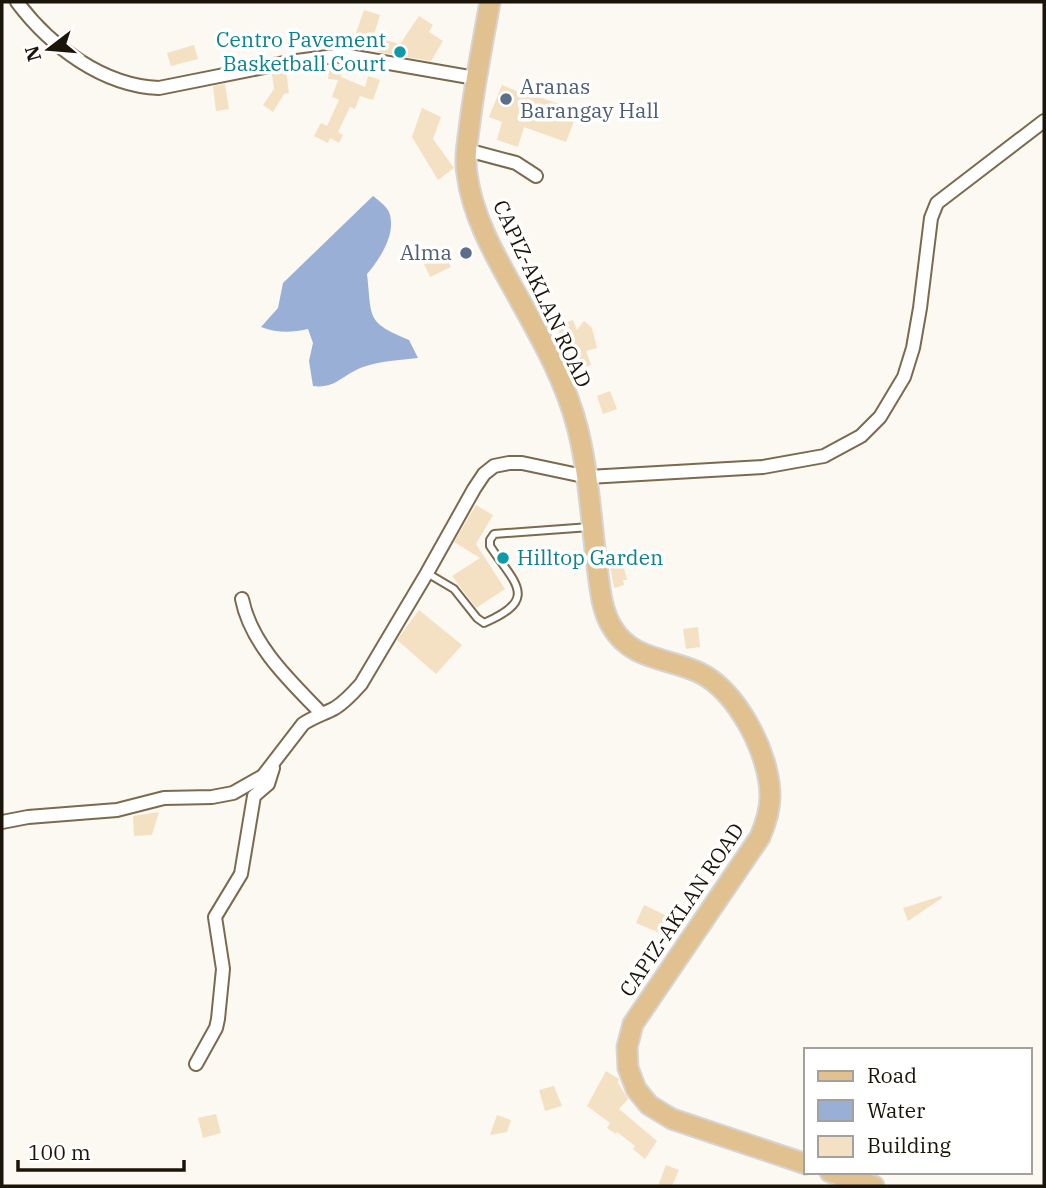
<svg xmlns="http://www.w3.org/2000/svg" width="1046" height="1188" viewBox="0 0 1046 1188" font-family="'IBM Plex Serif',serif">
  <rect width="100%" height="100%" fill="#fcf8f2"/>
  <path fill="#99afd5" d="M 373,196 C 378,200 386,206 389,212 C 397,233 380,259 367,274 C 372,319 366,322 409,340 L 418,358 C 399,360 381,361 363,367 C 343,374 336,389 313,386 L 309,361 L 313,343 L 308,329 C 290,333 278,333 261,327 L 278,308 L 283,283 Z"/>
  <path fill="#f4e0c2" d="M 364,10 L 380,15 L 373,38 L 356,33 Z
    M 419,16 L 433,25 L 429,32 L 443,41 L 431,61 L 378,52 L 381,39 L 400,44 Z
    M 194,45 L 198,59 L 171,66 L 167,53 Z
    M 343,64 L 341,77 L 365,87 L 368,76 L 380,80 L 373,100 L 360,96 L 355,109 L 350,107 L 338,132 L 343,135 L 339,143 L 330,138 L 328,143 L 314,136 L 321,123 L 327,126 L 339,100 L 332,97 L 338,80 L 328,79 L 330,66 Z
    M 286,71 L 289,93 L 284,94 L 273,112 L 263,105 L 274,89 L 272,74 Z
    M 225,84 L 229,109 L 216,111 L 213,86 Z
    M 502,85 L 519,92 L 520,90 L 578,111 L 566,142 L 524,127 L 518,147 L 497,140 L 502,122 L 489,117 Z
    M 422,108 L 441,117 L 433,139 L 454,168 L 438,180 L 412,137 Z
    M 445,254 L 451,267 L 430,277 L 424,264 Z
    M 573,320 L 577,330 L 584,321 L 592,328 L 597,348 L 586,351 L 591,365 L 580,369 L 575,355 L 573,355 L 567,336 L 561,337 L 557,326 Z
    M 610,391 L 617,409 L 603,414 L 597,396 Z
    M 476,505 L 493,515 L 476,544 L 505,589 L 476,608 L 452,576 L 480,558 L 454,542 Z
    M 621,557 L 627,580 L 623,580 L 624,585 L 614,588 L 609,561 Z
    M 419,610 L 462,645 L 436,674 L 397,640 Z
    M 698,627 L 700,647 L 686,649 L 683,629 Z
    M 159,812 L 152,835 L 134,836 L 133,816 Z
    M 941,896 L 942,898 L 908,921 L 903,908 Z
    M 644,905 L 667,916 L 660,933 L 636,923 Z
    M 606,1071 L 619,1079 L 618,1083 L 628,1099 L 619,1109 L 657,1141 L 645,1159 L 633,1149 L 635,1146 L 617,1132 L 616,1134 L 607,1128 L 610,1123 L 587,1106 Z
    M 554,1086 L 562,1106 L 545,1111 L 539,1090 Z
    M 216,1114 L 221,1133 L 203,1138 L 198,1118 Z
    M 497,1115 L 511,1120 L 507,1132 L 490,1135 Z
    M 666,1165 L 679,1170 L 672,1186 L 658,1186 Z"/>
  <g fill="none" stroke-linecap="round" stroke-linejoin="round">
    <defs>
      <path id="lane" d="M 427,573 L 454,589 L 477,618 L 484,623 C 540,599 515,584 490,546 L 490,540 L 494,534 L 590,527"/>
      <path id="street" d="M 17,2 C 50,46 103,86 159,88 L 289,62 L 343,55 L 475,78
        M 467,150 L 516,163 L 536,176
        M 242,599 C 251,645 291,682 322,714
        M 2,822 L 28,817 L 117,810 L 164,798 L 212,797 L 233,793 L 263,776 L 303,724 C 313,717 324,714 335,708 C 345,702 353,693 361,684 L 427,573 L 474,489 L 484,474 L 494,466 L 509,463 L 522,463 L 588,477 L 763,467 L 824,456 L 861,436 L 880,417 L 904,377 L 913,348 L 920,308 L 931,218 L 937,203 L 1044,121
        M 196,1064 L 216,1028 L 218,1019 L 223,969 L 215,917 L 241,874 L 254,796 L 268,784 L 273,768"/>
      <path id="primary" d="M 490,2 C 483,42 475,81 470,122 C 468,139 464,157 467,174 C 472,214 493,252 512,286 C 538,333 565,378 578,430 C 589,475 591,520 597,566 C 600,587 601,609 612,627 C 631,660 668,658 698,672 C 737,690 770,754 770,796 C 770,810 766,823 760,837 L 633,1024 L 627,1047 L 628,1068 L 636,1089 L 649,1105 L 672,1119 L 806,1164
        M 830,1172 L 874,1186"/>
    </defs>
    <use href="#lane" stroke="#7b6a4e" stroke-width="10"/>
    <use href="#street" stroke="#7b6a4e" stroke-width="16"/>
    <use href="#primary" stroke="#d6d5d3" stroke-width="23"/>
    <use href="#lane" stroke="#fff" stroke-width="6"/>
    <use href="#street" stroke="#fff" stroke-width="12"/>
    <use href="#primary" stroke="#e1c18f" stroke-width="19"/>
  </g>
  <g fill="#0f9aa8" stroke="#fff" stroke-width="2.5">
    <circle cx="400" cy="52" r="7"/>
    <circle cx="503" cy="558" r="7"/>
  </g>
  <g fill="#5c6f8a" stroke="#fff" stroke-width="2.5">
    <circle cx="506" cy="99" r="7"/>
    <circle cx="466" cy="253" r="7"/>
  </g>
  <g text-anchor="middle" stroke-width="7" stroke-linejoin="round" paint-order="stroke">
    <g font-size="21" fill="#0d838f" stroke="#fff" text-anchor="end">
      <text x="386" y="47">Centro Pavement<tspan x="386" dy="24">Basketball Court</tspan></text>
      <text x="517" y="565" text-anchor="start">Hilltop Garden</text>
    </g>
    <g font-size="21" fill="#4e5e75" stroke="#fff" text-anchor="start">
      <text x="520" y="94">Aranas<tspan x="520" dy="24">Barangay Hall</tspan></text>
      <text x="452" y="260" text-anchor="end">Alma</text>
    </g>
    <g font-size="21" fill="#1b1409" stroke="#fff">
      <text transform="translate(542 294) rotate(65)" y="7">CAPIZ-AKLAN ROAD</text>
      <text transform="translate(682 910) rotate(-56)" y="7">CAPIZ-AKLAN ROAD</text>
    </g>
  </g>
  <rect width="1046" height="1188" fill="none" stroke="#1b1409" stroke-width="7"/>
  <rect x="804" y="1048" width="228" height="126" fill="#ffffff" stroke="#a4a19d" stroke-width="2"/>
  <rect x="818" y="1071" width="35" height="10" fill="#e1c18f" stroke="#a4a19d" stroke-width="2"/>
  <text x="867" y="1083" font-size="21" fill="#1b1409">Road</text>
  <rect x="818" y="1100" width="35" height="21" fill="#99afd5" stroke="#a4a19d" stroke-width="2"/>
  <text x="867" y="1118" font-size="21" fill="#1b1409">Water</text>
  <rect x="818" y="1136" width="35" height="21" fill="#f4e0c2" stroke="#a4a19d" stroke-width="2"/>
  <text x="867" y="1153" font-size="21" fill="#1b1409">Building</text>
  <g transform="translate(49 49) rotate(254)" stroke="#ffffff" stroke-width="5" paint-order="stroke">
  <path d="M0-5L12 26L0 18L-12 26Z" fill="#1b1409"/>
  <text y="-10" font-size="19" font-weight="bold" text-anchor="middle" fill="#1b1409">N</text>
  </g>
  <path d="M18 1160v10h166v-10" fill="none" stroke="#1b1409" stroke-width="3.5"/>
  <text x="28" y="1160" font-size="21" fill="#1b1409" stroke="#ffffff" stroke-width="5" paint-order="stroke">100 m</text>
</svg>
